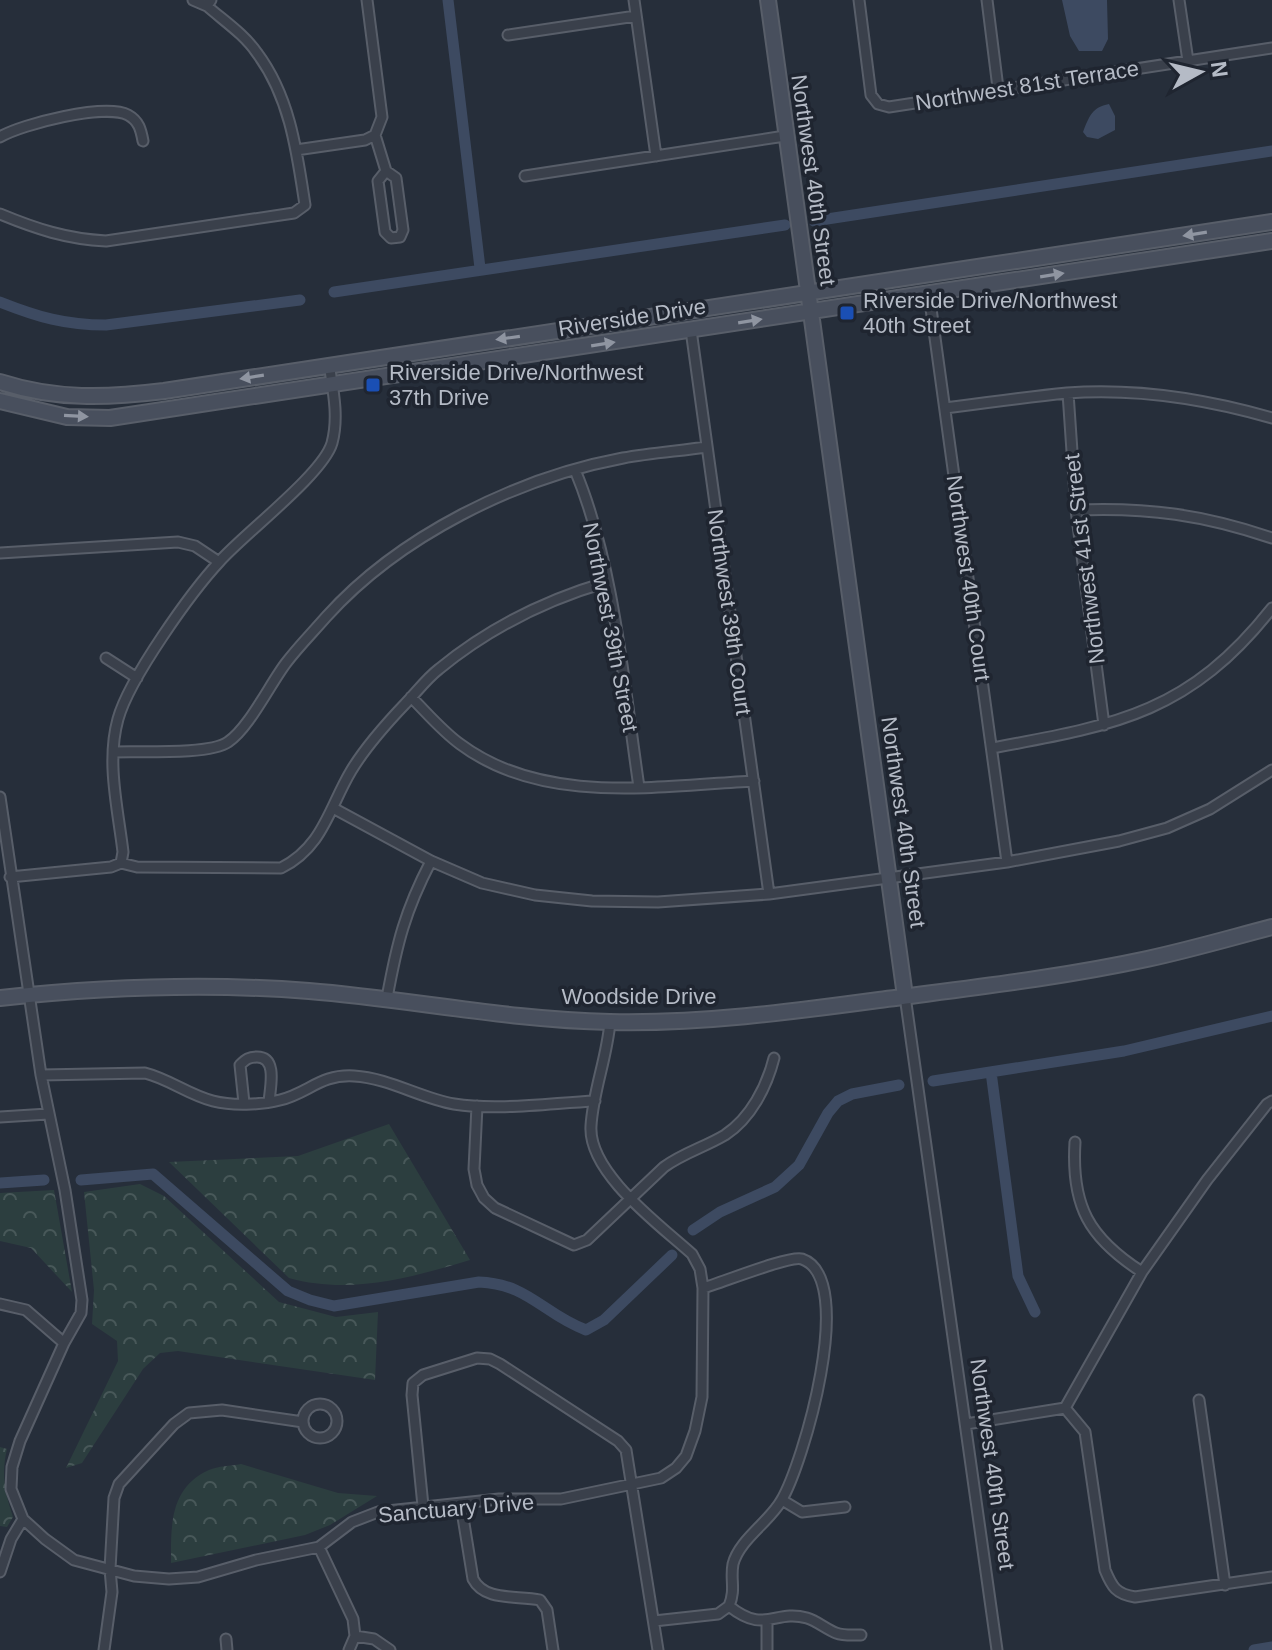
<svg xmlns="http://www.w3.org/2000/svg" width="1272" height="1650" viewBox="0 0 1272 1650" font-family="Arial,sans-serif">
  <defs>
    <pattern id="forest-crowns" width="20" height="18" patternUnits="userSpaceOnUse" patternTransform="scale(2)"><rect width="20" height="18" fill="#2c3e3f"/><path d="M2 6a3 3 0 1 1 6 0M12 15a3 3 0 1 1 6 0" fill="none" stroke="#485859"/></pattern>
  </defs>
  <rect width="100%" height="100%" fill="#262e3a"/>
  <path fill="url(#forest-crowns)" d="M 389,1124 L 470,1260 C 410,1278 350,1295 289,1278 L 169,1162 L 298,1156 Z
    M 140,1184 L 164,1196 L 279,1302 L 336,1317 L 378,1312 L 375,1380 L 178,1351 L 160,1353 L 143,1369 L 82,1463 L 66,1468 L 118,1361 L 117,1341 L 92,1324 L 94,1290 L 84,1192 Z
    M 54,1190 L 72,1292 L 31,1248 L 0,1241 L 0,1193 Z
    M 0,1447 L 7,1449 C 1,1473 5,1493 13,1517 L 7,1527 L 0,1526 Z
    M 241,1464 L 338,1493 L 377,1496 L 330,1525 L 305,1535 L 171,1563 C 171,1527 169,1488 209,1470 C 218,1466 231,1466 241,1464 Z"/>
  <path fill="#3d4a61" d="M 1062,0 L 1107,0 L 1108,39 L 1102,51 L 1079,51 L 1070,36 Z
    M 1109,104 L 1115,116 L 1115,130 L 1098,139 L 1087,137 L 1083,132 C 1089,117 1092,107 1109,104 Z"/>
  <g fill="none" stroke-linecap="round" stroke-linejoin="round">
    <path stroke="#3d4a61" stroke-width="11" d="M 448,0 L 480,268
      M 814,221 L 1272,151
      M 334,292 L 785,225
      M 0,302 C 38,317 65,325 106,325 L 300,300
      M 991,1072 L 1018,1276 L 1035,1312
      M 933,1081 L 1124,1051 L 1272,1016
      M 81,1180 L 153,1174 L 288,1291 L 310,1300 L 334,1306 L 479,1282 C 529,1284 543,1314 586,1330 L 604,1320 L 672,1255
      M 0,1183 L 44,1180
      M 693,1230 L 720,1212 L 775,1187 L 799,1165 L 828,1113 L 838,1101 L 852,1094 L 899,1085
      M 1254,1650 L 1272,1647"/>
    <defs>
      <path id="street" d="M 193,0 L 207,6
        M 634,0 L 656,156
        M 859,0 L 871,95 L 878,104 L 889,107 L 1272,48
        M 987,0 L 998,88
        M 1179,0 L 1188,61
        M 508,35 L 636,16
        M 375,135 L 386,171 L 396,178 L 403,230 L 400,237 L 391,238 L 385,232 L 378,181 L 386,171
        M 0,137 C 22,124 105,103 128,115 C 139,121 141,130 143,141
        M 296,150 L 365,140 L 375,135 L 382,117 L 367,0
        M 525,176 L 785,136
        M 0,214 C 36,229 67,239 106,241 L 294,213 L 305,205 C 297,152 290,97 257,53 C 244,34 224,21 207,6 L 211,0
        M 929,294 L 1007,862
        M 691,330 L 769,894
        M 1068,393 L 1076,510 L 1104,725
        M 945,408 C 986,403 1026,397 1067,393 C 1135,388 1206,399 1272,418
        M 575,470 C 614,563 624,686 639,787
        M 1076,510 C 1148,507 1204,515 1272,538
        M 0,553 L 178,542 L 195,546 L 219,562
        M 106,658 L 137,678
        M 411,697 C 427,713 442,731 460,744 C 543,806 658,786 754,781
        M 992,748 C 1117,725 1189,713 1272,608
        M 114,752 C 139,751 210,755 228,742 C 249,728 270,684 286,663 C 298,647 313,632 326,617 C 399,536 516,478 623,458 C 650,453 679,451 707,447
        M 0,797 L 41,1075 L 65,1190 L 82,1300 L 81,1313 L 64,1343 L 20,1441 L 12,1467 L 11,1489 L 23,1519 L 45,1539 L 74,1560 L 134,1576 L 169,1579 L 198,1577 L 256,1560 L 319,1547 L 352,1522 L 378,1512 L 499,1499 L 561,1499 L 661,1478 L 676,1468 L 686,1456 L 695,1431 L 702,1397 L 703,1288 L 700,1269 L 692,1254 C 660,1225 588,1173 591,1126 C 593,1091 607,1058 610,1022
        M 333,808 L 431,861 L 482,883 L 535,895 L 592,901 L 658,902 L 769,894 L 1007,862 L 1119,841 L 1167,828 L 1210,809 L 1272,770
        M 121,863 L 123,852 C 118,809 106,762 118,719 C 129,679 191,592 220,561 C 245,533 323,474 332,443 C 339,417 333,390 329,364
        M 10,877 L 111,867 L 121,863 L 137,867 L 281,868 C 323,847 329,808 351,771 C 366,746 385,725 405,704 C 416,693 426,679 439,669 C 489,628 545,600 607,582
        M 905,996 L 997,1650
        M 387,998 C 397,943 405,911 431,861
        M 41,1075 L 145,1073 C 169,1079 189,1095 213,1101 C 232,1106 261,1105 280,1100 C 309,1093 320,1074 354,1076 C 389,1078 420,1098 454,1104 C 498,1111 551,1103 595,1101
        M 244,1103 L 240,1065 C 246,1059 249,1057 257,1057 C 278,1057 270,1088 269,1102
        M 477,1106 L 474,1169 L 477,1185 L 484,1198 L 495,1208 L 574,1245 L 587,1240 L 664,1167 C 683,1153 705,1147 725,1135 C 751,1118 767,1086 774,1058
        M 0,1117 L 48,1114
        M 1075,1142 C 1071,1206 1089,1238 1142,1272
        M 703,1288 C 721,1283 790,1255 802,1259 C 858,1278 803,1465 781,1501 C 769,1522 739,1540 733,1564 C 730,1580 736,1589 729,1606
        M 0,1304 L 26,1310 L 64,1343
        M 1199,1400 L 1225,1585
        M303 1421a17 17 0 1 1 34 0a17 17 0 1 1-34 0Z
        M 1065,1408 L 1142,1272 L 1207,1180 L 1267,1104 L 1272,1101
        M 1065,1408 L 1085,1432 L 1105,1570 C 1112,1587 1116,1594 1135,1597 L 1272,1577
        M 966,1424 L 1065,1408
        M 782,1500 L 802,1512 L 845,1507
        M 461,1505 L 473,1579 C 485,1602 517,1595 540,1600 L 547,1610 L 553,1650
        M 423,1506 L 412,1395 L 413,1383 L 423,1375 L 477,1358 L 490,1359 L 500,1364 L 618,1441 L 626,1450 L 658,1650
        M 319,1547 L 353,1619 L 355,1636 L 349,1650
        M 0,1572 L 11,1539 L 23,1519
        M 654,1621 L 718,1614 L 729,1606 C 765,1635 774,1609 807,1618 C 817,1621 826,1629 836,1633 C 844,1636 853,1635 861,1635
        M 355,1636 L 374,1639 L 390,1650
        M 226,1639 L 227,1650
        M 104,1650 L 112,1592 L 110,1569 L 114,1498 L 119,1484 L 174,1424 L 189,1413 L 222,1410 L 303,1422
        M 767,1650 L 767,1622"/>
      <path id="secondary" d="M 768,0 L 905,996
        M 0,382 C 56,400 107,398 164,391 L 1272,222
        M 0,401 L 67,417 L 110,418 L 1272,241
        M 0,998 C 103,987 206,983 309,991 C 409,999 509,1020 610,1022 C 700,1024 790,1012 879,1000 C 969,988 1059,978 1147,959 C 1189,950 1230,938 1272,927"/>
    </defs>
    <use href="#street" stroke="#585e69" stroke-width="13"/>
    <use href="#secondary" stroke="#585e69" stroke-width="18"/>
    <use href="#street" stroke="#3a404b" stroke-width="9"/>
    <use href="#secondary" stroke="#484f5d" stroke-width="14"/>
  </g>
  <defs><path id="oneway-solid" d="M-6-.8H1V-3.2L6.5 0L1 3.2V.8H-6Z" transform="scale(2)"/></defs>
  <g fill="#8f95a1">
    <use href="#oneway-solid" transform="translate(1195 234) rotate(171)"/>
    <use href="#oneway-solid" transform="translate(1052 275) rotate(-9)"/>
    <use href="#oneway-solid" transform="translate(750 321) rotate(-9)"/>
    <use href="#oneway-solid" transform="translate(508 338) rotate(172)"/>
    <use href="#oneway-solid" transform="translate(603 344) rotate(-9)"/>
    <use href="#oneway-solid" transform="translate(252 377) rotate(171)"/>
    <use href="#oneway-solid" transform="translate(76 416) rotate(3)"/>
  </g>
  <g fill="#1a4fb4" stroke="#1f2530" stroke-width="3">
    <rect x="839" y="305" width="16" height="16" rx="4"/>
    <rect x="365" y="377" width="16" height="16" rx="4"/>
  </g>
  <g text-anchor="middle" stroke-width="7" stroke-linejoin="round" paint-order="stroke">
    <g font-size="22" fill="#b5bbc6" stroke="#1f2530">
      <text transform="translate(1027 85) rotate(-9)" y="8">Northwest 81st Terrace</text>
      <text transform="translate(814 180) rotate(82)" y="8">Northwest 40th Street</text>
      <text transform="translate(632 317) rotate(-9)" y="8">Riverside Drive</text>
      <text transform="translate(1084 559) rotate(-97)" y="8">Northwest 41st Street</text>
      <text transform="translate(969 578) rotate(82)" y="8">Northwest 40th Court</text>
      <text transform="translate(730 612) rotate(82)" y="8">Northwest 39th Court</text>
      <text transform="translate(611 627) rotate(79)" y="8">Northwest 39th Street</text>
      <text transform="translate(904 822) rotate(82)" y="8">Northwest 40th Street</text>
      <text x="639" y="1004">Woodside Drive</text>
      <text transform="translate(993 1464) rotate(82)" y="8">Northwest 40th Street</text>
      <text transform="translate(456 1508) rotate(-5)" y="8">Sanctuary Drive</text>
    </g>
    <g font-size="22" fill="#b5bbc6" stroke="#1f2530" text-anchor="start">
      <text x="863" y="308">Riverside Drive/Northwest<tspan x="863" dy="25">40th Street</tspan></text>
      <text x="389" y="380">Riverside Drive/Northwest<tspan x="389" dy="25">37th Drive</tspan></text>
    </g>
  </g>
  <g transform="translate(1200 72) rotate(82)" stroke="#1f2530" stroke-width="6" paint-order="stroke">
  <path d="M0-6L14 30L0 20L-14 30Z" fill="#b5bbc6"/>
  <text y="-12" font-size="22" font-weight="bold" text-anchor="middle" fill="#b5bbc6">N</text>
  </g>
</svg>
